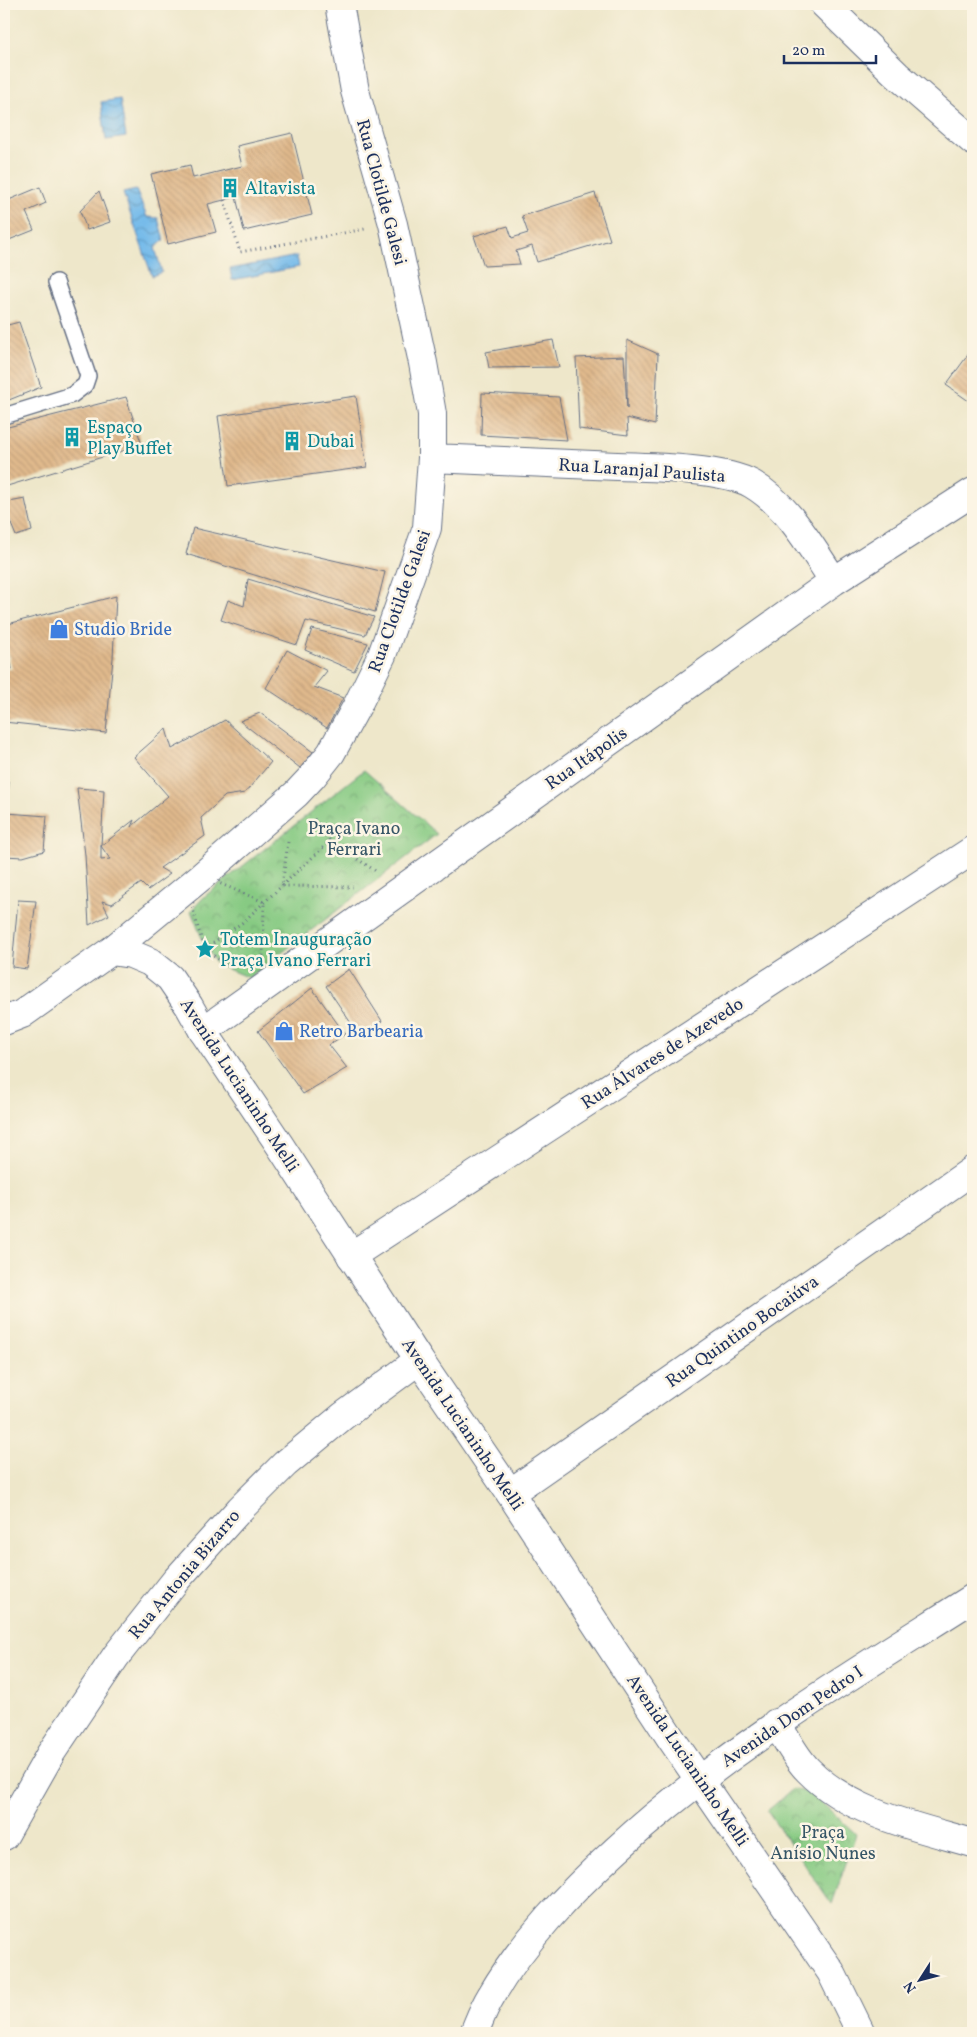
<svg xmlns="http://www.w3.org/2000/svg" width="977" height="2037" viewBox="0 0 977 2037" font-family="Vollkorn,serif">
  <defs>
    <pattern id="park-crowns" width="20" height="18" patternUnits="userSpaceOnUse" patternTransform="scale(1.25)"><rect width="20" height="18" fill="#87ca83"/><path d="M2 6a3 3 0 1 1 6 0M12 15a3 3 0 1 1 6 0" fill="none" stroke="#6ea46e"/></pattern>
    <pattern id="water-waves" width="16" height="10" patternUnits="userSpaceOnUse" patternTransform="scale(1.25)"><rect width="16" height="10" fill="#73baea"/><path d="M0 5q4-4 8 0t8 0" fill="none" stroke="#5e98c1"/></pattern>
    <pattern id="building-back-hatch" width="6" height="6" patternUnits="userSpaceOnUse" patternTransform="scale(1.25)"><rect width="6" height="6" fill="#e0b98c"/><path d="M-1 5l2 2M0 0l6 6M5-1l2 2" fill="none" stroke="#c09f7b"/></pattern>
  </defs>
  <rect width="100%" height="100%" fill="#fcf5e5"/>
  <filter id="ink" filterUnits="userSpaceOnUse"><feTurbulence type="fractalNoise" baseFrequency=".02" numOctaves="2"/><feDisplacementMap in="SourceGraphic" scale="10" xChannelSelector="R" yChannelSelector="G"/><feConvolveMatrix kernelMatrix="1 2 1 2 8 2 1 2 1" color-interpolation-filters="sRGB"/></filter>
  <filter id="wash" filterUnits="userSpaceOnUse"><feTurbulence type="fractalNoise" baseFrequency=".0096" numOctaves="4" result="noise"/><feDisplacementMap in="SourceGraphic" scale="20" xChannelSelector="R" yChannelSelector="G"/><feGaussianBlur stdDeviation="1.12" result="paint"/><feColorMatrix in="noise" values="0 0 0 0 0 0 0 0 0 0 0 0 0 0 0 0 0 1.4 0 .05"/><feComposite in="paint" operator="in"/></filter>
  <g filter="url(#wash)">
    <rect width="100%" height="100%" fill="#eee7ca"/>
    <path fill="url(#park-crowns)" stroke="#517c70" d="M 364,770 L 437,834 L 249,978 L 216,964 L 203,941 L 191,911 L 205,896 Z
      M 793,1789 L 811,1793 L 856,1834 L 832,1904 L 767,1811 Z"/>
    <path fill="url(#water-waves)" stroke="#4774a4" d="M 120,99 L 126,137 L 106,140 L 101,102 Z
      M 136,190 L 147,217 L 158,218 L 164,240 L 155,248 L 162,272 L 152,276 L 123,193 Z
      M 297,256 L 299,267 L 232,280 L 230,269 Z"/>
    <g id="blocks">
      <path fill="url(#building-back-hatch)" d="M 292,133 L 312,215 L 244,231 L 236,197 L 208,204 L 216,232 L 168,244 L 151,174 L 190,165 L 193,178 L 242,166 L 237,146 Z
        M 40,187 L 46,203 L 26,212 L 34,230 L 4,242 L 4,202 Z
        M 99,191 L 110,222 L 87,230 L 80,211 Z
        M 595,193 L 610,240 L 537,262 L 532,246 L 516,251 L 520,264 L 484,266 L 474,236 L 508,226 L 512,238 L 528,233 L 522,216 Z
        M 19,322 L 41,387 L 4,402 L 4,326 Z
        M 553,340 L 559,367 L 489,368 L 486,352 Z
        M 627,340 L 658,354 L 655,425 L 627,418 L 628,435 L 579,429 L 576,358 L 624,356 L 627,409 Z
        M 973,348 L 973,404 L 946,385 Z
        M 482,393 L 559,397 L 567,440 L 481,435 Z
        M 356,396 L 367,467 L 228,486 L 218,416 Z
        M 126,397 L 142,445 L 4,487 L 4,428 Z
        M 25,499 L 32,531 L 16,536 L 4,507 L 4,503 Z
        M 193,528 L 385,572 L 375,612 L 186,554 Z
        M 248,579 L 374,617 L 365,635 L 306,621 L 297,645 L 221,620 L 228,600 L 244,606 Z
        M 116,596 L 113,658 L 106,733 L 4,722 L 4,670 L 12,669 L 4,633 L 4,625 Z
        M 312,629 L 368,643 L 354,671 L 305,650 Z
        M 287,650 L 327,671 L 314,687 L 343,698 L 327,728 L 266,688 Z
        M 260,713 L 313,752 L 300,768 L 240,721 Z
        M 225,720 L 271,762 L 245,793 L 225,796 L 201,818 L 205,836 L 160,868 L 170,874 L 148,890 L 141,883 L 112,904 L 102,901 L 109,915 L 89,925 L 85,855 L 77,788 L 104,790 L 101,846 L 101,860 L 110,859 L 101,846 L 134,820 L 131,827 L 168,796 L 134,757 L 166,729 L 172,749 Z
        M 4,782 L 9,782 L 7,813 L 47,816 L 44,851 L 23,857 L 4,856 Z
        M 18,900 L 36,901 L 27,969 L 12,967 Z
        M 349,969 L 382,1021 L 359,1035 L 326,986 Z
        M 312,988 L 345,1034 L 329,1045 L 347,1068 L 303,1094 L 258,1031 Z"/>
    </g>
  </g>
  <g filter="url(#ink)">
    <use href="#blocks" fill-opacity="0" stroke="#656f84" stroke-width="1"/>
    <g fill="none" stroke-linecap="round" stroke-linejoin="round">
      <defs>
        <path id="lane" d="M 4,416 L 72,395 L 85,385 L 88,376 L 56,282"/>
        <path id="street" d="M 432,458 C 494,461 556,463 617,466 C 650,467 724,468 752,484 C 789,506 810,546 834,581
          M 111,951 L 202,876 L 296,794 L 312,777 L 331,753 L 357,706 L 382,655 L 427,528 L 432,458 L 432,414 L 423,363 L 393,224 L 355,91 L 339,4
          M 203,1031 L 834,581 L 973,492
          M 351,1256 L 973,850
          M 510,1493 L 973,1170
          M 776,1723 C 786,1738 795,1757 808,1770 C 851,1814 917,1827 973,1843
          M 4,1836 L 51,1753 L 116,1656 L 176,1580 L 240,1509 L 285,1464 L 343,1416 L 419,1360"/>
        <path id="secondary" d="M 824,4 L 897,75 L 973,141
          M 4,1021 L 22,1014 L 111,951 L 131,954 L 150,962 L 170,978 L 189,1006 L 203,1031 L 279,1144 L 419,1360 L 510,1493 L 670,1737 L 831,1972 L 861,2033
          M 474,2033 C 479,2021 484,2007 491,1996 C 524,1940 569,1893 616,1850 C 724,1751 850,1676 973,1598"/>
      </defs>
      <use href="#lane" stroke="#656f84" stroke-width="18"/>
      <use href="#street" stroke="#656f84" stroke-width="30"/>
      <use href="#secondary" stroke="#656f84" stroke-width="30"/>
      <path stroke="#656f84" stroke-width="3" stroke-dasharray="1 4" stroke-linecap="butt" d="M 224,200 L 240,252 L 365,229
        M 314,819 L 330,841 L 377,872
        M 288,842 L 282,886 L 353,887
        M 202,876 L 264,902 L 263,957 L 228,966 L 205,949 L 198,928 L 192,905 Z
        M 205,949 L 243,922 L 330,841"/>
      <use href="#lane" stroke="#fff" stroke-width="15"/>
      <use href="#street" stroke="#fff" stroke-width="28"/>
      <use href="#secondary" stroke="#fff" stroke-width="28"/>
    </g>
  </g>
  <defs>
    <symbol id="building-bare" viewBox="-9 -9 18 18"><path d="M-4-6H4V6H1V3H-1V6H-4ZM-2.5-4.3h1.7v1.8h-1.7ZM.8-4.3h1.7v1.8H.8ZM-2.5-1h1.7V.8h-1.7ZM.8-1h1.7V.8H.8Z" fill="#0f9aa8" stroke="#fcf5e5" stroke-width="2.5" paint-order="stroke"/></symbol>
    <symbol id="shop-bare" viewBox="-9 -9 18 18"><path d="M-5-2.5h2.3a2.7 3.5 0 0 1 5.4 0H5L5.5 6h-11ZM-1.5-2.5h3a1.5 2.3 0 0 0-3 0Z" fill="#3f7fe0" stroke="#fcf5e5" stroke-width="2.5" paint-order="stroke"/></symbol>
    <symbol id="sight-bare" viewBox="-9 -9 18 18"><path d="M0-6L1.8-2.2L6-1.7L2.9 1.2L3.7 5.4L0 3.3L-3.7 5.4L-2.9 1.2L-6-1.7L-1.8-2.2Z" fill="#0f9aa8" stroke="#fcf5e5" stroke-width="2.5" paint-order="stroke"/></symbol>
  </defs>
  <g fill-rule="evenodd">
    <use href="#building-bare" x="216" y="174" width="28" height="28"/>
    <use href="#building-bare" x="58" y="423" width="28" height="28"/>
    <use href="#building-bare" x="278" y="427" width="28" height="28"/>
    <use href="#shop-bare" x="45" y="615" width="28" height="28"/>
    <use href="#sight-bare" x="191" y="935" width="28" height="28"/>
    <use href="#shop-bare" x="270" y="1017" width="28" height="28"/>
  </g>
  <g text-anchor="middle" stroke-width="5" stroke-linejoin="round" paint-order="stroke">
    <g font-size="18" fill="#0d838f" stroke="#fcf5e5" text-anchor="start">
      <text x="245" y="194">Altavista</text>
      <text x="87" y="433">Espaço<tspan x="87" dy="21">Play Buffet</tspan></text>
      <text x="307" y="447">Dubai</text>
      <text x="220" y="945">Totem Inauguração<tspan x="220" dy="21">Praça Ivano Ferrari</tspan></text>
    </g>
    <g font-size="18" fill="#1b2f5e" stroke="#fcf5e5">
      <text transform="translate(382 192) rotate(75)" y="6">Rua Clotilde Galesi</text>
      <text transform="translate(642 470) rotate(4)" y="6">Rua Laranjal Paulista</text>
      <text transform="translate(399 601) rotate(-70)" y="6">Rua Clotilde Galesi</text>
      <text transform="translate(586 758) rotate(-35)" y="6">Rua Itápolis</text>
      <text transform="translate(662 1053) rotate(-33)" y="6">Rua Álvares de Azevedo</text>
      <text transform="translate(240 1085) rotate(57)" y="6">Avenida Lucianinho Melli</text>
      <text transform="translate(742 1331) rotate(-35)" y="6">Rua Quintino Bocaiúva</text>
      <text transform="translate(463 1424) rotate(56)" y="6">Avenida Lucianinho Melli</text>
      <text transform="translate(184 1574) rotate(-50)" y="6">Rua Antonia Bizarro</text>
      <text transform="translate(792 1716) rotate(-34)" y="6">Avenida Dom Pedro I</text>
      <text transform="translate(688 1760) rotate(56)" y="6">Avenida Lucianinho Melli</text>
    </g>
    <g font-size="18" fill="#366cbe" stroke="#fcf5e5" text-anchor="start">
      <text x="74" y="635">Studio Bride</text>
      <text x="299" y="1037">Retro Barbearia</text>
    </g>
    <g font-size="18" fill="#365667" stroke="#fcf5e5">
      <text x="354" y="834">Praça Ivano<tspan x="354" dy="21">Ferrari</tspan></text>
      <text x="823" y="1838">Praça<tspan x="823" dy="21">Anísio Nunes</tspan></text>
    </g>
  </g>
  <rect width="977" height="2037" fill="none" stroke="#fcf5e5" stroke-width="20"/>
  <g transform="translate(920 1980) rotate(234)" stroke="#fcf5e5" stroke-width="4" paint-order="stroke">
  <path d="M0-4L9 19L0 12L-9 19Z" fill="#1b2f5e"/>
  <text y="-8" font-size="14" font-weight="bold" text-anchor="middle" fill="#1b2f5e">N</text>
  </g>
  <path d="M784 55v8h92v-8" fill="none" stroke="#1b2f5e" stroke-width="2.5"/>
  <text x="792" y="55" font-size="15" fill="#1b2f5e" stroke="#fcf5e5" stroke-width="4" paint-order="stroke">20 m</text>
</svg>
